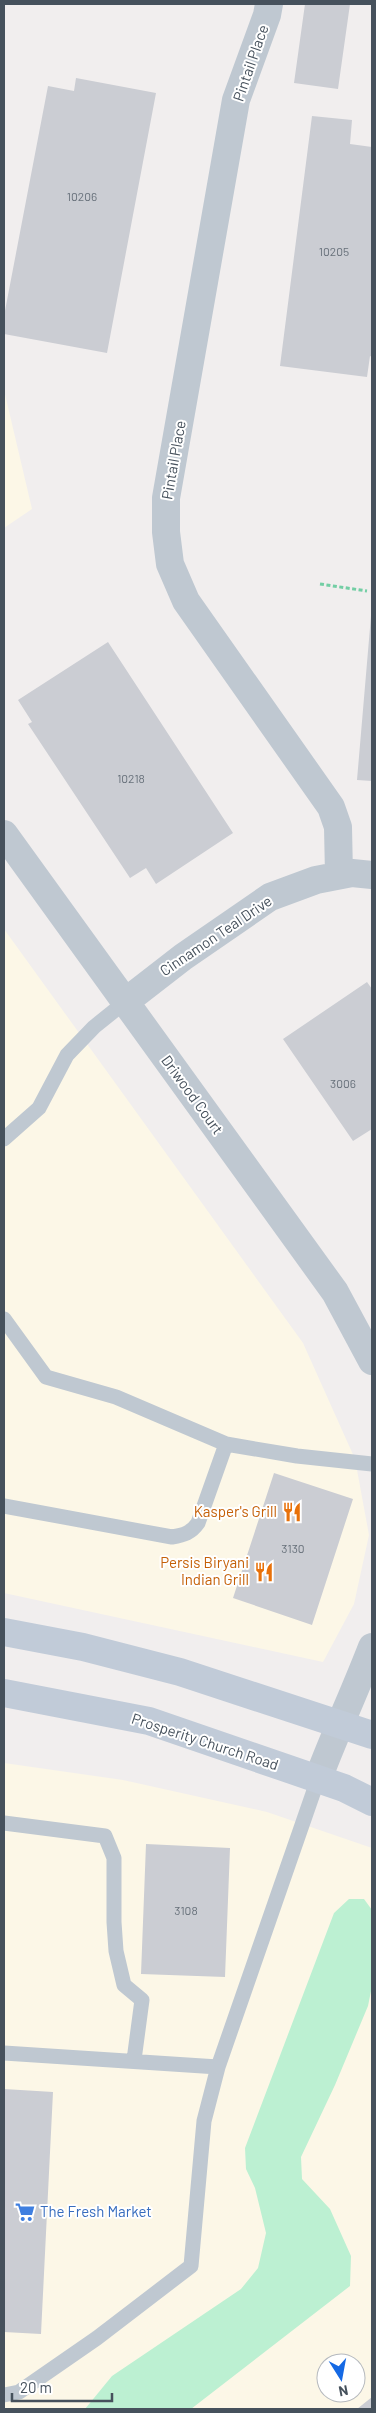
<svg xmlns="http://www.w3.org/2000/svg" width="376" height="2413" viewBox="0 0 376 2413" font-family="Barlow,sans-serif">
  <rect width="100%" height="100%" fill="#f1eeee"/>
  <path fill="#fcf7e7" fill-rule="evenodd" d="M 4,390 L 32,509 L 4,528 Z
    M 4,929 L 303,1343 L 355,1459 L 369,1535 L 354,1604 L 323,1662 L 4,1593 Z
    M 4,1763 L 123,1780 L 267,1812 L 372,1848 L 372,2409 L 4,2409 ZM 326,2363 L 356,2363 L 356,2393 L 326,2393 Z"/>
  <path fill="#bcf0d2" d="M 349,1899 L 364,1899 L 372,1910 L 372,1986 L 368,2006 L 335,2085 L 301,2157 L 302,2179 L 330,2209 L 351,2256 L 350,2286 L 191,2409 L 85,2409 L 112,2376 L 241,2289 L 258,2268 L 266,2233 L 255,2188 L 246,2169 L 245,2148 L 334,1913 Z"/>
  <path fill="#cbcdd3" d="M 305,4 L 350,4 L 338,89 L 294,83 Z
    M 76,78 L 156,93 L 107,353 L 4,334 L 4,316 L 48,86 L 74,91 Z
    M 312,116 L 352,120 L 350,144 L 372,147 L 372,357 L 370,356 L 367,377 L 280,366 Z
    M 371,616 L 372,616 L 372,781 L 357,780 Z
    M 108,642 L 233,833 L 156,884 L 146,868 L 130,878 L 28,724 L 32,722 L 18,700 Z
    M 367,982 L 372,989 L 372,1129 L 353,1141 L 283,1039 Z
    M 274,1473 L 353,1499 L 312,1625 L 233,1598 Z
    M 146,1844 L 230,1848 L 225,1977 L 141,1974 Z
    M 4,2089 L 53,2092 L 41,2334 L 4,2332 Z
    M 372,2397 L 372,2409 L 357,2409 Z"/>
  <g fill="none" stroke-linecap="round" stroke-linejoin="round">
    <path stroke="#73cea4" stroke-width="3" stroke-dasharray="4 2.5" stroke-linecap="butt" d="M 320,584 L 367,591"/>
    <path stroke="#bfc8d1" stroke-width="15" d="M 4,1139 L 39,1108 L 67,1055 L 94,1027 L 125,1002
      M 4,1319 L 46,1377 L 116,1397 L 226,1444 L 297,1456 L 372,1464
      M 4,1506 L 172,1537 C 184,1535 191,1533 198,1523 L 226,1444
      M 4,1823 L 105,1836 L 114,1858 L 114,1922 L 116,1951 L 124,1985 L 142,2000 L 134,2060
      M 4,2053 L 218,2067
      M 4,2395 L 19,2392 L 97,2338 L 191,2266 L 204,2121 L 218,2067 L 318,1779"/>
    <path stroke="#bfc8d1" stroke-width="28" d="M 269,4 L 267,15 L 236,100 L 166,498 L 166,532 L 170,564 L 186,601 L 331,807 L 338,827 L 339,875
      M 4,834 L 335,1292 L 372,1361
      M 125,1002 L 183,957 L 270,897 L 316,880 L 352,873 L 372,875
      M 318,1779 C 335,1734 355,1691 372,1647"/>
    <path stroke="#c1cbd8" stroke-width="28" d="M 4,1632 L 83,1647 L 180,1672 L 372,1735
      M 4,1693 L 149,1721 L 344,1788 L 372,1802"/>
  </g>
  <defs>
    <symbol id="restaurant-bare" viewBox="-9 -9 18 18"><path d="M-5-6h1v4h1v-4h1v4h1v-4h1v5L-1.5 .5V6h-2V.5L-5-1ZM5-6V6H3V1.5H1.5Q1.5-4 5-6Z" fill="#e8710a" stroke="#fff" stroke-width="2.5" paint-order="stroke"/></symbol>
    <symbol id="supermarket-bare" viewBox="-9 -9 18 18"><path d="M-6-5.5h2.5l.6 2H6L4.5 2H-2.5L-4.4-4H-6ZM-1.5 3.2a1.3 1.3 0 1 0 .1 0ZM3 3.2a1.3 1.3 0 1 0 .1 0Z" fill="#3f7fe0" stroke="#fff" stroke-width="2.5" paint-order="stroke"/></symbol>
  </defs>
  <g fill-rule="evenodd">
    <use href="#restaurant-bare" x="278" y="1498" width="28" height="28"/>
    <use href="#restaurant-bare" x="250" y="1558" width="28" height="28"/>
    <use href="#supermarket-bare" x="11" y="2198" width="28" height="28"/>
  </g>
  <g text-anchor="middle" stroke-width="4" stroke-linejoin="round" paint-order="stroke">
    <g font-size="12" fill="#67707a">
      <text x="82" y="201">10206</text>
      <text x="334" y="256">10205</text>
      <text x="131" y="783">10218</text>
      <text x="343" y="1088">3006</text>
      <text x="293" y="1553">3130</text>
      <text x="186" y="1915">3108</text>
    </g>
    <g font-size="15" fill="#46515c" stroke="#fff">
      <text transform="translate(251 63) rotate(-71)" y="5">Pintail Place</text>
      <text transform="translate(174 460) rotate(-80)" y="5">Pintail Place</text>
      <text transform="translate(216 936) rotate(-34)" y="5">Cinnamon Teal Drive</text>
      <text transform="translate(192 1095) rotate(54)" y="5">Driwood Court</text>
      <text transform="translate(205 1742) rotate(18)" y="5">Prosperity Church Road</text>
    </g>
    <g font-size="15" fill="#c56008" stroke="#fff" text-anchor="end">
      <text x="277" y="1517">Kasper's Grill</text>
      <text x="249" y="1568">Persis Biryani<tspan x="249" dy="17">Indian Grill</tspan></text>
    </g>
    <g font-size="15" fill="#366cbe" stroke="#fff" text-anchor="start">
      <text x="40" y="2217">The Fresh Market</text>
    </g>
  </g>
  <rect width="376" height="2413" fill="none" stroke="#46515c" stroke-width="10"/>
  <g transform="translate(341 2378) rotate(169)"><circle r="24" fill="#ffffff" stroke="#b5b9be"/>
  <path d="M0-4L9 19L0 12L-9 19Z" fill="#1569e4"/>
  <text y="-8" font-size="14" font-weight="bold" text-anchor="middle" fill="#46515c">N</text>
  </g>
  <path d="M12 2393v8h100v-8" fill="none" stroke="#46515c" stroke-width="2.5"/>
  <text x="20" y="2393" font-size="15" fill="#46515c" stroke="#ffffff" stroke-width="4" paint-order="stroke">20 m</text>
</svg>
